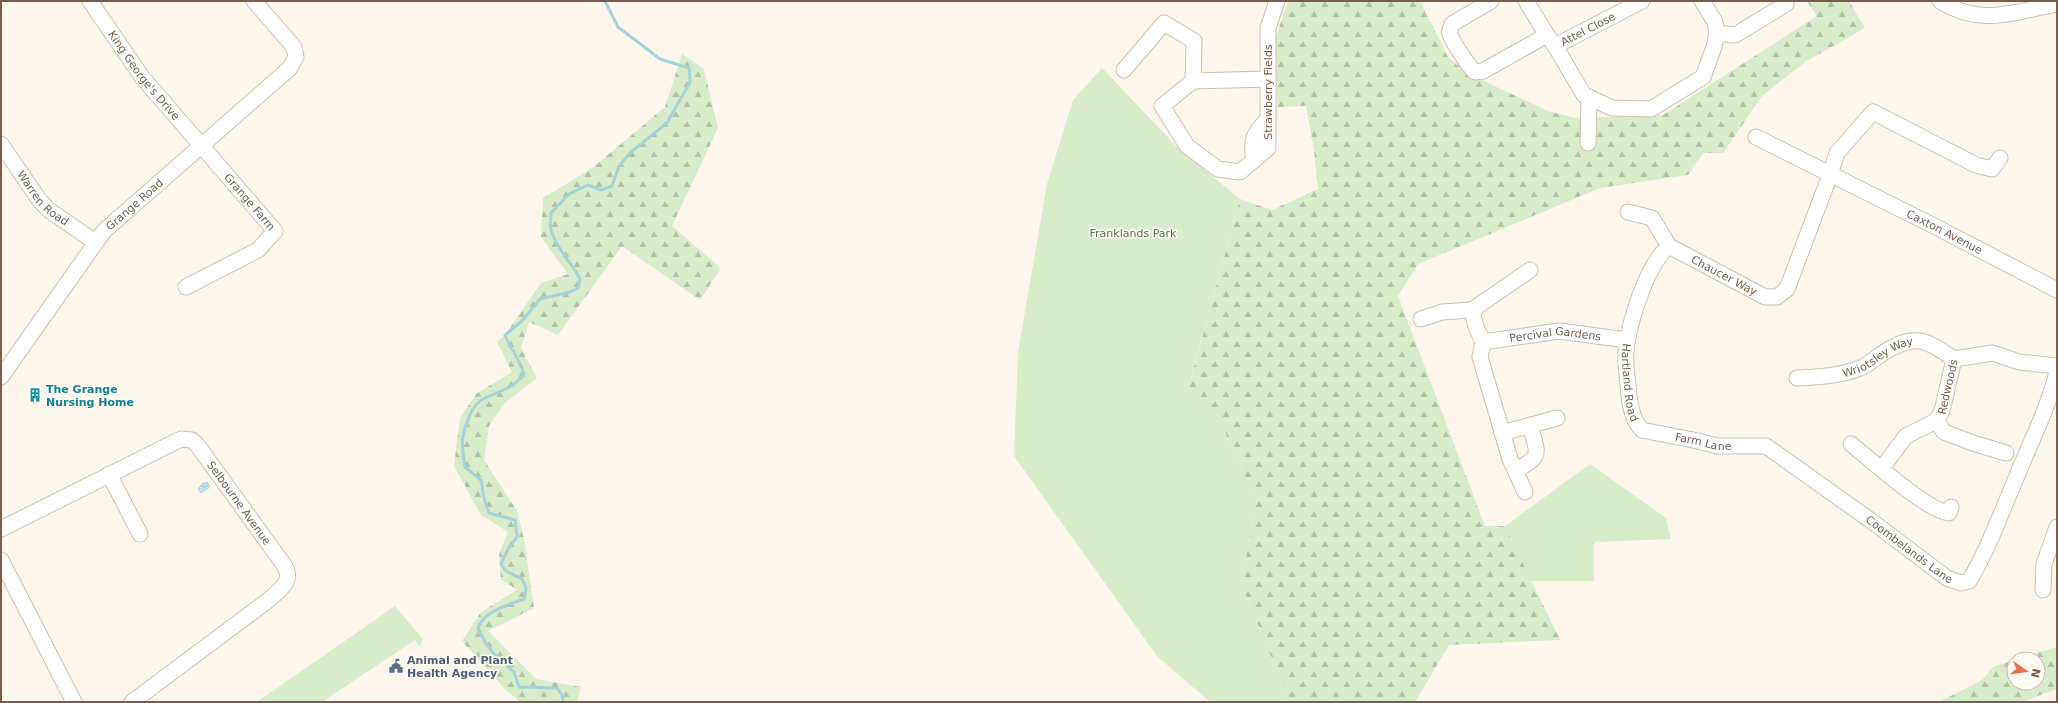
<svg xmlns="http://www.w3.org/2000/svg" width="2058" height="703" viewBox="0 0 2058 703" font-family="'DejaVu Sans',sans-serif">
  <defs>
    <pattern id="forest-firs" width="22" height="20" patternUnits="userSpaceOnUse"><rect width="22" height="20" fill="#d8ecc9"/><path d="M5 1l3.5 6h-7zM16 11l3.5 6h-7z" fill="#b4c2a5"/></pattern>
    <pattern id="water-waves" width="16" height="10" patternUnits="userSpaceOnUse"><rect width="16" height="10" fill="#bfe3e8"/><path d="M0 5q4-4 8 0t8 0" fill="none" stroke="#a0bbbe"/></pattern>
  </defs>
  <rect width="100%" height="100%" fill="#fdf6ec"/>
  <path fill="#d8ecc9" d="M 1102,68 L 1177,147 L 1240,199 L 1187,392 L 1222,420 L 1227,437 L 1257,501 L 1241,584 L 1290,702 L 1210,702 L 1157,656 L 1014,456 L 1018,352 L 1047,184 L 1073,100 Z
    M 1590,464 L 1666,518 L 1671,539 L 1594,542 L 1594,581 L 1531,581 L 1505,526 Z
    M 395,606 L 423,639 L 420,647 L 415,640 L 322,702 L 257,702 Z"/>
  <path fill="url(#forest-firs)" d="M 1288,1 L 1420,1 L 1448,57 L 1469,74 L 1548,111 L 1575,118 L 1663,115 L 1817,16 L 1807,1 L 1849,1 L 1865,28 L 1805,62 L 1762,96 L 1723,153 L 1703,153 L 1688,175 L 1600,188 L 1418,264 L 1398,296 L 1485,526 L 1505,526 L 1560,640 L 1449,645 L 1415,702 L 1290,702 L 1241,584 L 1257,501 L 1227,437 L 1222,420 L 1187,393 L 1240,199 L 1272,210 L 1318,189 L 1314,150 L 1306,106 L 1277,107 L 1276,37 Z
    M 682,54 L 704,69 L 718,128 L 672,226 L 721,268 L 700,300 L 622,246 L 558,335 L 529,322 L 521,348 L 537,378 L 505,403 L 489,426 L 484,460 L 517,511 L 524,539 L 534,608 L 488,631 L 536,679 L 581,687 L 577,702 L 520,702 L 506,690 L 462,641 L 481,612 L 517,590 L 501,579 L 499,555 L 508,532 L 481,515 L 454,466 L 460,418 L 476,394 L 512,372 L 497,342 L 505,335 L 541,283 L 568,274 L 541,237 L 543,198 L 591,169 L 665,107 Z
    M 2057,647 L 2057,689 L 2022,702 L 1939,702 L 1982,680 L 1993,667 L 2014,660 L 2014,683 L 2038,683 L 2038,659 L 2016,659 Z"/>
  <path fill="url(#water-waves)" stroke="#a5d3da" d="M 207,482 L 210,487 L 201,493 L 198,489 L 202,484 Z"/>
  <g fill="none" stroke-linecap="round" stroke-linejoin="round">
    <path stroke="#a5d3da" stroke-width="3" d="M 563,702 L 562,695 L 557,688 L 519,687 L 514,672 L 494,654 L 485,642 L 478,628 C 484,611 508,605 524,599 L 526,588 L 522,579 L 506,571 L 501,564 L 508,549 L 517,537 L 515,520 L 489,513 L 484,498 L 481,480 L 465,467 C 464,458 461,446 463,436 C 465,426 472,404 483,399 C 499,391 513,389 524,374 C 520,360 511,349 505,335 L 522,321 L 540,299 L 570,292 L 578,288 L 580,279 C 572,263 555,247 551,229 C 550,224 551,218 551,213 L 569,194 L 588,185 L 601,190 L 612,186 L 619,166 L 631,152 L 667,123 L 690,82 L 689,68 L 660,59 L 618,27 L 605,1"/>
    <defs>
      <g id="minor">
        <path id="s1" d="M 90,1 L 142,77 L 275,231 L 258,250 L 186,287"/>
        <path d="M 1491,1 L 1452,24 C 1451,27 1449,30 1450,34 C 1452,41 1469,67 1475,72 L 1483,71 L 1547,35"/>
        <path d="M 1526,1 L 1547,35 L 1555,46 L 1584,95 L 1612,108 L 1651,109 L 1703,77 L 1714,47 L 1717,33 L 1715,22 L 1702,1"/>
        <path d="M 1940,1 C 1982,27 2012,12 2057,4"/>
        <path d="M 1717,33 L 1735,35 L 1786,4"/>
        <path id="s2" d="M 1555,46 L 1642,1"/>
        <path d="M 1124,70 L 1164,23 L 1194,41 L 1193,81"/>
        <path d="M 1267,79 L 1193,81 L 1162,106 L 1187,146 L 1218,169 L 1240,172 L 1268,148 L 1268,28 L 1277,1"/>
        <path id="s3" d="M 1756,137 L 1936,227 L 2057,290"/>
        <path d="M 1588,143 L 1589,97"/>
        <path id="s4" d="M 1,144 L 40,201 L 49,210 L 95,242"/>
        <path d="M 1254,160 C 1250,139 1254,133 1268,119"/>
        <path id="s5" d="M 1628,212 L 1652,218 L 1669,246 L 1765,297 L 1777,297 L 1787,289 L 1830,175 L 1837,153 L 1873,112 L 1976,165 L 1992,169 L 2000,158"/>
        <path id="s6" d="M 1669,246 C 1647,264 1629,322 1626,351 C 1625,362 1627,374 1628,385 C 1629,400 1631,419 1642,430 L 1698,441 L 1717,446 L 1766,446 L 1870,520 L 1947,578 L 1961,583 L 1969,581 C 1989,548 2001,513 2016,478 C 2030,443 2048,409 2057,372"/>
        <path d="M 1421,319 L 1442,312 L 1472,310"/>
        <path id="s7" d="M 1483,342 L 1559,331 L 1627,340"/>
        <path id="s8" d="M 1,377 L 104,231 L 290,68 L 296,57 L 294,47 L 254,1"/>
        <path id="s9" d="M 1797,378 C 1819,377 1839,376 1860,368 C 1868,365 1876,358 1883,353 C 1915,333 1925,339 1954,359"/>
        <path d="M 1936,421 L 1944,432 L 1973,443 L 2006,453"/>
        <path d="M 1502,433 L 1557,418"/>
        <path d="M 1851,444 C 1871,460 1926,510 1949,513 L 1951,507"/>
        <path id="s10" d="M 1882,468 L 1906,436 L 1936,421 L 1942,411 L 1954,359 L 1993,353 L 2019,362 L 2057,366"/>
        <path d="M 1516,470 C 1544,455 1537,454 1530,425"/>
        <path d="M 109,474 L 140,534"/>
        <path d="M 1525,492 L 1510,459 L 1480,357 L 1483,342 L 1476,327 L 1472,310 L 1530,270"/>
        <path id="s11" d="M 1,529 L 181,439 L 192,440 L 198,446 L 284,565 C 295,582 278,591 266,602 L 132,702"/>
        <path d="M 1,560 L 74,702"/>
        <path d="M 2043,590 L 2044,564 L 2057,527"/>
      </g>
    </defs>
    <use href="#minor" stroke="#d1beb0" stroke-width="17"/>
    <use href="#minor" stroke="#fff" stroke-width="15"/>
  </g>
  <defs>
    <symbol id="building-bare" viewBox="-9 -9 18 18"><path d="M-4-6H4V6H1V3H-1V6H-4ZM-2.5-4.3h1.7v1.8h-1.7ZM.8-4.3h1.7v1.8H.8ZM-2.5-1h1.7V.8h-1.7ZM.8-1h1.7V.8H.8Z" fill="#0f9aa8" stroke="#fffaf3" stroke-width="2.5" paint-order="stroke"/></symbol>
    <symbol id="civic-bare" viewBox="-9 -9 18 18"><path d="M-.6-6.5H3V-4.5H.6V-3L4-1V1h2V6H-6V1h2V-1L-.6-3ZM-1.2 2.5V6h2.4V2.5Z" fill="#5c6f8a" stroke="#fffaf3" stroke-width="2.5" paint-order="stroke"/></symbol>
  </defs>
  <g fill-rule="evenodd">
    <use href="#building-bare" x="25" y="385" width="20" height="20"/>
    <use href="#civic-bare" x="386" y="656" width="20" height="20"/>
  </g>
  <g text-anchor="middle" stroke-width="3.5" stroke-linejoin="round" paint-order="stroke">
    <g font-size="11" fill="#7a5c4d" stroke="#fffaf3">
      <text dy="4" stroke="none"><textPath href="#s2" startOffset="37">Attel Close</textPath></text>
      <text dy="4" stroke="none"><textPath href="#s1" startOffset="92">King George's Drive</textPath></text>
      <text transform="translate(1268 92) rotate(-90)" y="4">Strawberry Fields</text>
      <text dy="4" stroke="none"><textPath href="#s4" startOffset="69">Warren Road</textPath></text>
      <text dy="4" stroke="none"><textPath href="#s1" startOffset="257">Grange Farm</textPath></text>
      <text dy="4" stroke="none"><textPath href="#s8" startOffset="219">Grange Road</textPath></text>
      <text dy="4" stroke="none"><textPath href="#s3" startOffset="211">Caxton Avenue</textPath></text>
      <text dy="4" stroke="none"><textPath href="#s5" startOffset="120">Chaucer Way</textPath></text>
      <text dy="4" stroke="none"><textPath href="#s7" startOffset="73">Percival Gardens</textPath></text>
      <text dy="4" stroke="none"><textPath href="#s9" startOffset="85">Wriotsley Way</textPath></text>
      <text dy="4" stroke="none"><textPath href="#s6" startOffset="147">Hartland Road</textPath></text>
      <text dy="4" stroke="none"><textPath href="#s10" startOffset="110">Redwoods</textPath></text>
      <text dy="4" stroke="none"><textPath href="#s6" startOffset="260">Farm Lane</textPath></text>
      <text dy="4" stroke="none"><textPath href="#s11" startOffset="291">Selbourne Avenue</textPath></text>
      <text dy="4" stroke="none"><textPath href="#s6" startOffset="500">Coombelands Lane</textPath></text>
    </g>
    <g font-size="11" fill="#537a41" stroke="#fffaf3">
      <text x="1133" y="237">Franklands Park</text>
    </g>
    <g font-size="11" font-weight="bold" fill="#0d838f" stroke="#fffaf3" text-anchor="start">
      <text x="46" y="393">The Grange<tspan x="46" dy="13">Nursing Home</tspan></text>
    </g>
    <g font-size="11" font-weight="bold" fill="#4e5e75" stroke="#fffaf3" text-anchor="start">
      <text x="407" y="664">Animal and Plant<tspan x="407" dy="13">Health Agency</tspan></text>
    </g>
  </g>
  <rect width="2058" height="703" fill="none" stroke="#7a5c4d" stroke-width="4"/>
  <g transform="translate(2026 671) rotate(103)"><circle r="19" fill="#fffaf3" stroke="#cabbb1"/>
  <path d="M0-3L7 15L0 10L-7 15Z" fill="#e76f51"/>
  <text y="-6" font-size="11" font-weight="bold" text-anchor="middle" fill="#7a5c4d">N</text>
  </g>
</svg>
